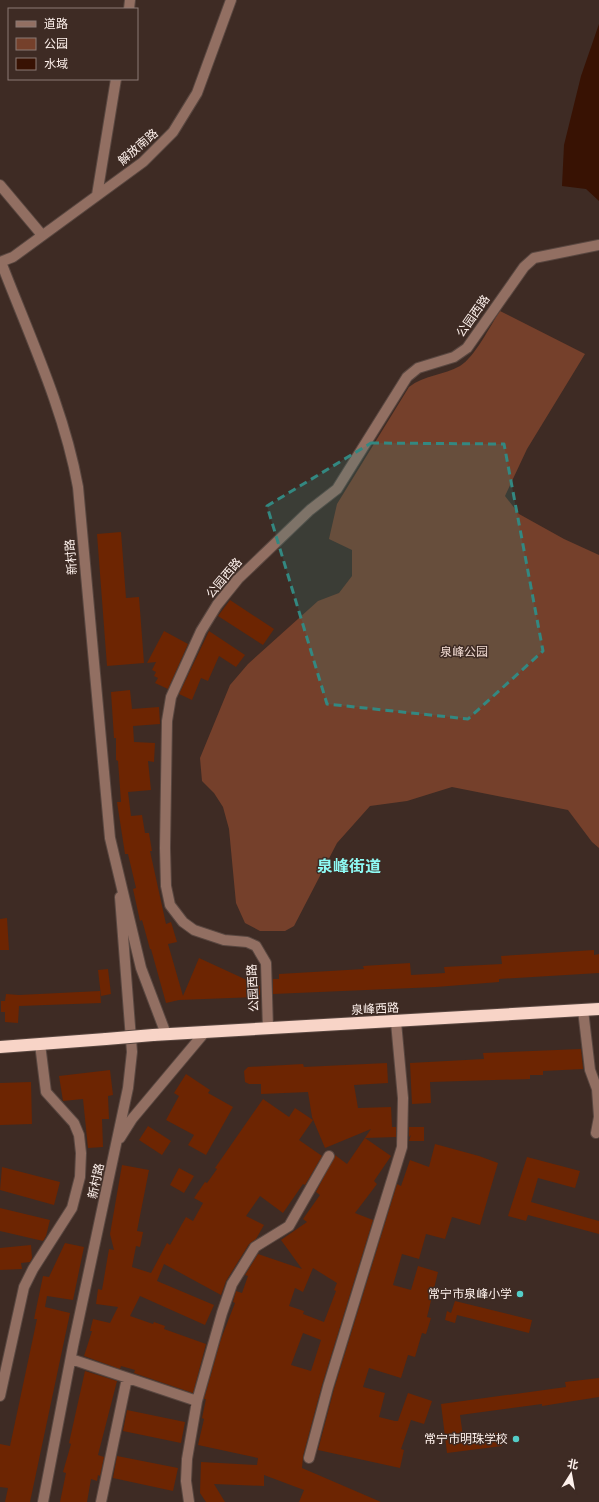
<svg xmlns="http://www.w3.org/2000/svg" width="599" height="1502" viewBox="0 0 599 1502" font-family="Rubik,'Noto Sans SC',sans-serif">
  <rect width="100%" height="100%" fill="#3e2b24"/>
  <path fill="#75402b" d="M 500,311 L 585,354 L 527,449 L 505,496 L 519,514 L 564,539 L 599,555 L 599,848 L 592,842 L 568,810 L 452,787 L 407,801 L 370,806 L 337,843 L 294,926 L 285,931 L 260,931 L 245,923 L 236,903 L 229,829 L 223,807 L 214,793 L 202,781 L 200,758 L 230,685 L 248,664 L 318,601 L 339,593 L 352,576 L 352,550 L 329,539 L 337,504 L 409,387 C 424,375 444,375 460,366 C 475,357 490,326 500,311 Z"/>
  <path fill="#381203" d="M 599,24 L 599,201 L 586,189 L 562,186 L 564,145 L 581,76 Z"/>
  <path fill="#6d2502" fill-rule="evenodd" d="M 121,532 L 126,598 L 139,597 L 144,663 L 107,666 L 97,534 Z
    M 230,600 L 274,629 L 263,645 L 218,616 Z
    M 164,631 L 188,644 L 168,689 L 155,683 L 158,678 L 154,676 L 156,672 L 152,670 L 156,662 L 147,663 Z
    M 209,631 L 245,655 L 236,667 L 219,656 L 208,681 L 201,678 L 192,700 L 179,694 Z
    M 130,690 L 132,709 L 159,707 L 160,724 L 133,726 L 134,742 L 155,743 L 154,762 L 148,761 L 151,790 L 128,792 L 131,816 L 142,815 L 145,833 L 149,833 L 152,851 L 150,851 L 166,924 L 171,922 L 177,942 L 168,944 L 183,996 L 199,958 L 260,986 L 260,995 L 258,995 L 258,997 L 179,1000 L 166,1003 L 151,949 L 150,949 L 142,920 L 140,921 L 133,889 L 136,888 L 128,854 L 125,854 L 117,802 L 121,802 L 118,761 L 116,760 L 116,738 L 114,738 L 111,692 Z
    M 7,918 L 9,950 L 0,950 L 0,919 Z
    M 594,950 L 594,955 L 599,954 L 599,973 L 499,979 L 499,982 L 436,987 L 273,994 L 273,979 L 279,979 L 279,974 L 364,969 L 363,966 L 410,963 L 411,975 L 445,973 L 444,967 L 502,964 L 501,956 Z
    M 108,969 L 111,994 L 101,996 L 98,970 Z
    M 100,991 L 101,1003 L 19,1006 L 18,1023 L 5,1022 L 5,1012 L 1,1012 L 1,1001 L 5,1001 L 6,994 L 19,995 Z
    M 581,1049 L 583,1069 L 543,1071 L 543,1075 L 530,1075 L 530,1079 L 430,1082 L 431,1103 L 412,1104 L 410,1063 L 484,1059 L 483,1053 Z
    M 387,1063 L 388,1083 L 354,1085 L 358,1108 L 391,1107 L 392,1127 L 396,1127 L 396,1137 L 365,1138 L 391,1156 L 374,1181 L 377,1184 L 355,1213 L 373,1220 L 322,1385 L 303,1456 L 302,1468 L 381,1502 L 299,1502 L 304,1490 L 264,1475 L 264,1486 L 214,1484 L 225,1502 L 206,1502 L 200,1493 L 201,1462 L 257,1465 L 258,1458 L 198,1445 L 204,1419 L 202,1418 L 206,1399 L 204,1399 L 221,1339 L 235,1303 L 233,1302 L 236,1291 L 242,1293 L 248,1276 L 245,1275 L 258,1254 L 302,1269 L 281,1240 L 307,1222 L 303,1219 L 320,1195 L 316,1192 L 335,1155 L 347,1164 L 371,1129 L 325,1148 L 312,1117 L 308,1092 L 261,1094 L 261,1084 L 249,1084 L 245,1082 L 244,1071 L 248,1067 L 303,1064 L 304,1067 ZM 313,1268 L 337,1283 L 334,1290 L 336,1291 L 324,1322 L 303,1314 L 304,1311 L 289,1306 L 295,1288 L 303,1292 ZM 303,1333 L 321,1340 L 311,1371 L 291,1365 Z
    M 110,1070 L 113,1095 L 108,1096 L 109,1119 L 102,1119 L 103,1147 L 88,1148 L 83,1099 L 63,1101 L 59,1076 Z
    M 186,1074 L 210,1090 L 208,1093 L 233,1107 L 206,1155 L 188,1145 L 194,1135 L 166,1120 L 179,1096 L 174,1093 Z
    M 31,1082 L 32,1124 L 0,1125 L 0,1083 Z
    M 263,1099 L 289,1117 L 295,1108 L 313,1120 L 299,1140 L 322,1156 L 305,1185 L 303,1184 L 283,1213 L 260,1196 L 246,1216 L 264,1225 L 256,1239 L 249,1244 L 226,1281 L 221,1295 L 164,1264 L 157,1281 L 214,1305 L 205,1325 L 140,1296 L 130,1316 L 153,1324 L 154,1322 L 165,1326 L 164,1329 L 206,1344 L 193,1393 L 134,1373 L 135,1370 L 121,1366 L 120,1369 L 84,1356 L 92,1331 L 90,1331 L 93,1319 L 110,1323 L 118,1307 L 96,1304 L 98,1289 L 102,1290 L 109,1249 L 114,1250 L 110,1234 L 122,1165 L 149,1170 L 137,1231 L 143,1232 L 140,1247 L 136,1246 L 132,1267 L 151,1273 L 167,1243 L 170,1245 L 186,1217 L 193,1221 L 203,1203 L 194,1198 L 205,1182 L 207,1183 L 217,1169 L 215,1168 Z
    M 148,1126 L 171,1141 L 162,1155 L 139,1140 Z
    M 409,1127 L 424,1127 L 424,1141 L 409,1141 L 411,1135 L 409,1137 Z
    M 435,1144 L 479,1156 L 498,1163 L 480,1225 L 452,1217 L 445,1239 L 426,1234 L 419,1259 L 402,1254 L 393,1285 L 411,1290 L 418,1266 L 438,1272 L 427,1317 L 431,1318 L 426,1334 L 422,1333 L 415,1357 L 408,1355 L 401,1378 L 369,1368 L 363,1387 L 385,1393 L 379,1417 L 395,1421 L 398,1421 L 408,1393 L 432,1401 L 424,1424 L 411,1420 L 401,1449 L 404,1450 L 400,1468 L 318,1450 L 334,1389 L 397,1184 L 401,1186 L 410,1160 L 429,1167 Z
    M 527,1157 L 580,1171 L 575,1188 L 538,1178 L 531,1202 L 599,1221 L 599,1234 L 528,1215 L 526,1221 L 508,1216 Z
    M 2,1167 L 60,1182 L 54,1205 L 0,1190 Z
    M 179,1168 L 194,1176 L 184,1193 L 170,1185 Z
    M 0,1208 L 50,1220 L 46,1236 L 43,1241 L 0,1231 Z
    M 65,1243 L 84,1247 L 73,1300 L 47,1296 L 45,1307 L 70,1313 L 30,1502 L 5,1502 L 8,1488 L 0,1487 L 0,1444 L 10,1446 L 37,1319 L 34,1319 L 43,1276 L 49,1277 Z
    M 31,1245 L 32,1258 L 30,1262 L 21,1263 L 22,1269 L 0,1270 L 0,1248 Z
    M 455,1301 L 532,1320 L 529,1333 L 457,1315 L 455,1323 L 445,1320 L 447,1311 L 451,1313 Z
    M 85,1371 L 117,1381 L 98,1455 L 104,1457 L 100,1476 L 98,1475 L 97,1481 L 91,1479 L 87,1502 L 60,1502 L 66,1473 L 63,1472 L 71,1444 L 69,1443 Z
    M 599,1378 L 599,1397 L 542,1406 L 542,1404 L 460,1415 L 463,1436 L 501,1432 L 502,1446 L 447,1453 L 441,1404 L 566,1387 L 565,1382 Z
    M 127,1410 L 185,1422 L 181,1443 L 123,1431 Z
    M 117,1456 L 178,1468 L 173,1491 L 113,1478 Z"/>
  <g fill="none" stroke-linecap="round" stroke-linejoin="round">
    <defs>
      <path id="minor" d="M 129,9 L 130,0
        M 0,185 L 42,235
        M 97,195 L 116,79
        M 0,262 L 13,257 L 143,162 L 173,132 L 197,93 L 231,0
        M 1,262 C 29,335 64,409 78,487 L 110,838 L 141,968 L 166,1034
        M 583,1010 L 590,1070 L 597,1089 L 599,1117 L 596,1133
        M 268,1029 L 266,963 L 256,946 L 247,942 L 224,940 L 194,930 L 183,922 L 170,905 L 166,886 L 165,848 L 167,721 L 171,697 L 201,631 L 217,605 L 238,579 L 310,510 L 337,489 L 407,377 L 418,368 L 454,357 L 467,348 L 524,267 L 534,258 L 599,245
        M 120,1138 L 132,1119 L 205,1032
        M 71,1359 L 197,1401
        M 0,1396 L 24,1287 L 33,1269 L 72,1208 L 80,1177 L 81,1153 L 79,1135 L 74,1123 L 46,1092 L 40,1044
        M 309,1458 L 328,1387 L 402,1147 L 403,1098 L 396,1022
        M 43,1502 L 73,1346 L 128,1088 L 132,1052 L 120,897
        M 101,1502 L 127,1378
        M 189,1502 L 186,1481 L 187,1459 L 197,1401 L 222,1313 L 232,1284 L 255,1247 L 289,1226 L 329,1156"/>
      <path id="highway" d="M 153,1035 L 599,1009
        M 0,1047 L 106,1039"/>
    </defs>
    <use href="#minor" stroke="#594740" stroke-width="12"/>
    <use href="#highway" stroke="#594740" stroke-width="14"/>
    <use href="#minor" stroke="#926f62" stroke-width="10"/>
    <use href="#highway" stroke="#f8d4c7" stroke-width="12"/>
    <defs>
      <path id="highway-bridge" d="M 106,1039 L 153,1035"/>
    </defs>
    <use href="#highway-bridge" stroke="#594740" stroke-width="14" stroke-linecap="butt"/>
    <use href="#highway-bridge" stroke="#f8d4c7" stroke-width="12"/>
  </g>
  <path fill="#338881" fill-opacity="0.2" stroke="#338881" stroke-width="3" stroke-dasharray="8 5" stroke-linejoin="round" d="M 371,443 L 504,444 L 543,651 L 468,719 L 327,704 L 267,506 Z"/>
  <g fill="#54cdc8" stroke="#3e2b24" stroke-width="1.5">
    <circle cx="520" cy="1294" r="4"/>
    <circle cx="516" cy="1439" r="4"/>
  </g>
  <g text-anchor="middle" stroke-width="3" stroke-linejoin="round" paint-order="stroke">
    <g font-size="12" fill="#fef1ec" stroke="#3e2b24">
      <text transform="translate(138 147) rotate(-41)" y="4">解放南路</text>
      <text transform="translate(473 316) rotate(-55)" y="4">公园西路</text>
      <text transform="translate(71 557) rotate(-95)" y="4">新村路</text>
      <text transform="translate(224 578) rotate(-50)" y="4">公园西路</text>
      <text transform="translate(253 988) rotate(-93)" y="4">公园西路</text>
      <text transform="translate(375 1009) rotate(-3)" y="4">泉峰西路</text>
      <text transform="translate(96 1181) rotate(-78)" y="4">新村路</text>
    </g>
    <g font-size="12" fill="#f0d9d1" stroke="#3e2b24">
      <text x="464" y="656">泉峰公园</text>
    </g>
    <g font-size="12" fill="#fef1ec" stroke="#3e2b24" text-anchor="end">
      <text x="512" y="1298">常宁市泉峰小学</text>
      <text x="508" y="1443">常宁市明珠学校</text>
    </g>
    <g font-size="16" font-weight="bold" fill="#8efaf4" stroke="#3e2b24">
      <text x="349" y="872">泉峰街道</text>
    </g>
  </g>
  <rect x="8" y="8" width="130" height="72" fill="#3e2b24" stroke="#8b7a74"/>
  <rect x="16" y="21" width="20" height="6" fill="#926f62" stroke="#8b7a74"/>
  <text x="44" y="28" font-size="12" fill="#fef1ec">道路</text>
  <rect x="16" y="38" width="20" height="12" fill="#75402b" stroke="#8b7a74"/>
  <text x="44" y="48" font-size="12" fill="#fef1ec">公园</text>
  <rect x="16" y="58" width="20" height="12" fill="#381203" stroke="#8b7a74"/>
  <text x="44" y="68" font-size="12" fill="#fef1ec">水域</text>
  <g transform="translate(571 1474) rotate(11)" stroke="#3e2b24" stroke-width="3" paint-order="stroke">
  <path d="M0-3L7 15L0 10L-7 15Z" fill="#fef1ec"/>
  <text y="-6" font-size="11" font-weight="bold" text-anchor="middle" fill="#fef1ec">北</text>
  </g>
</svg>
